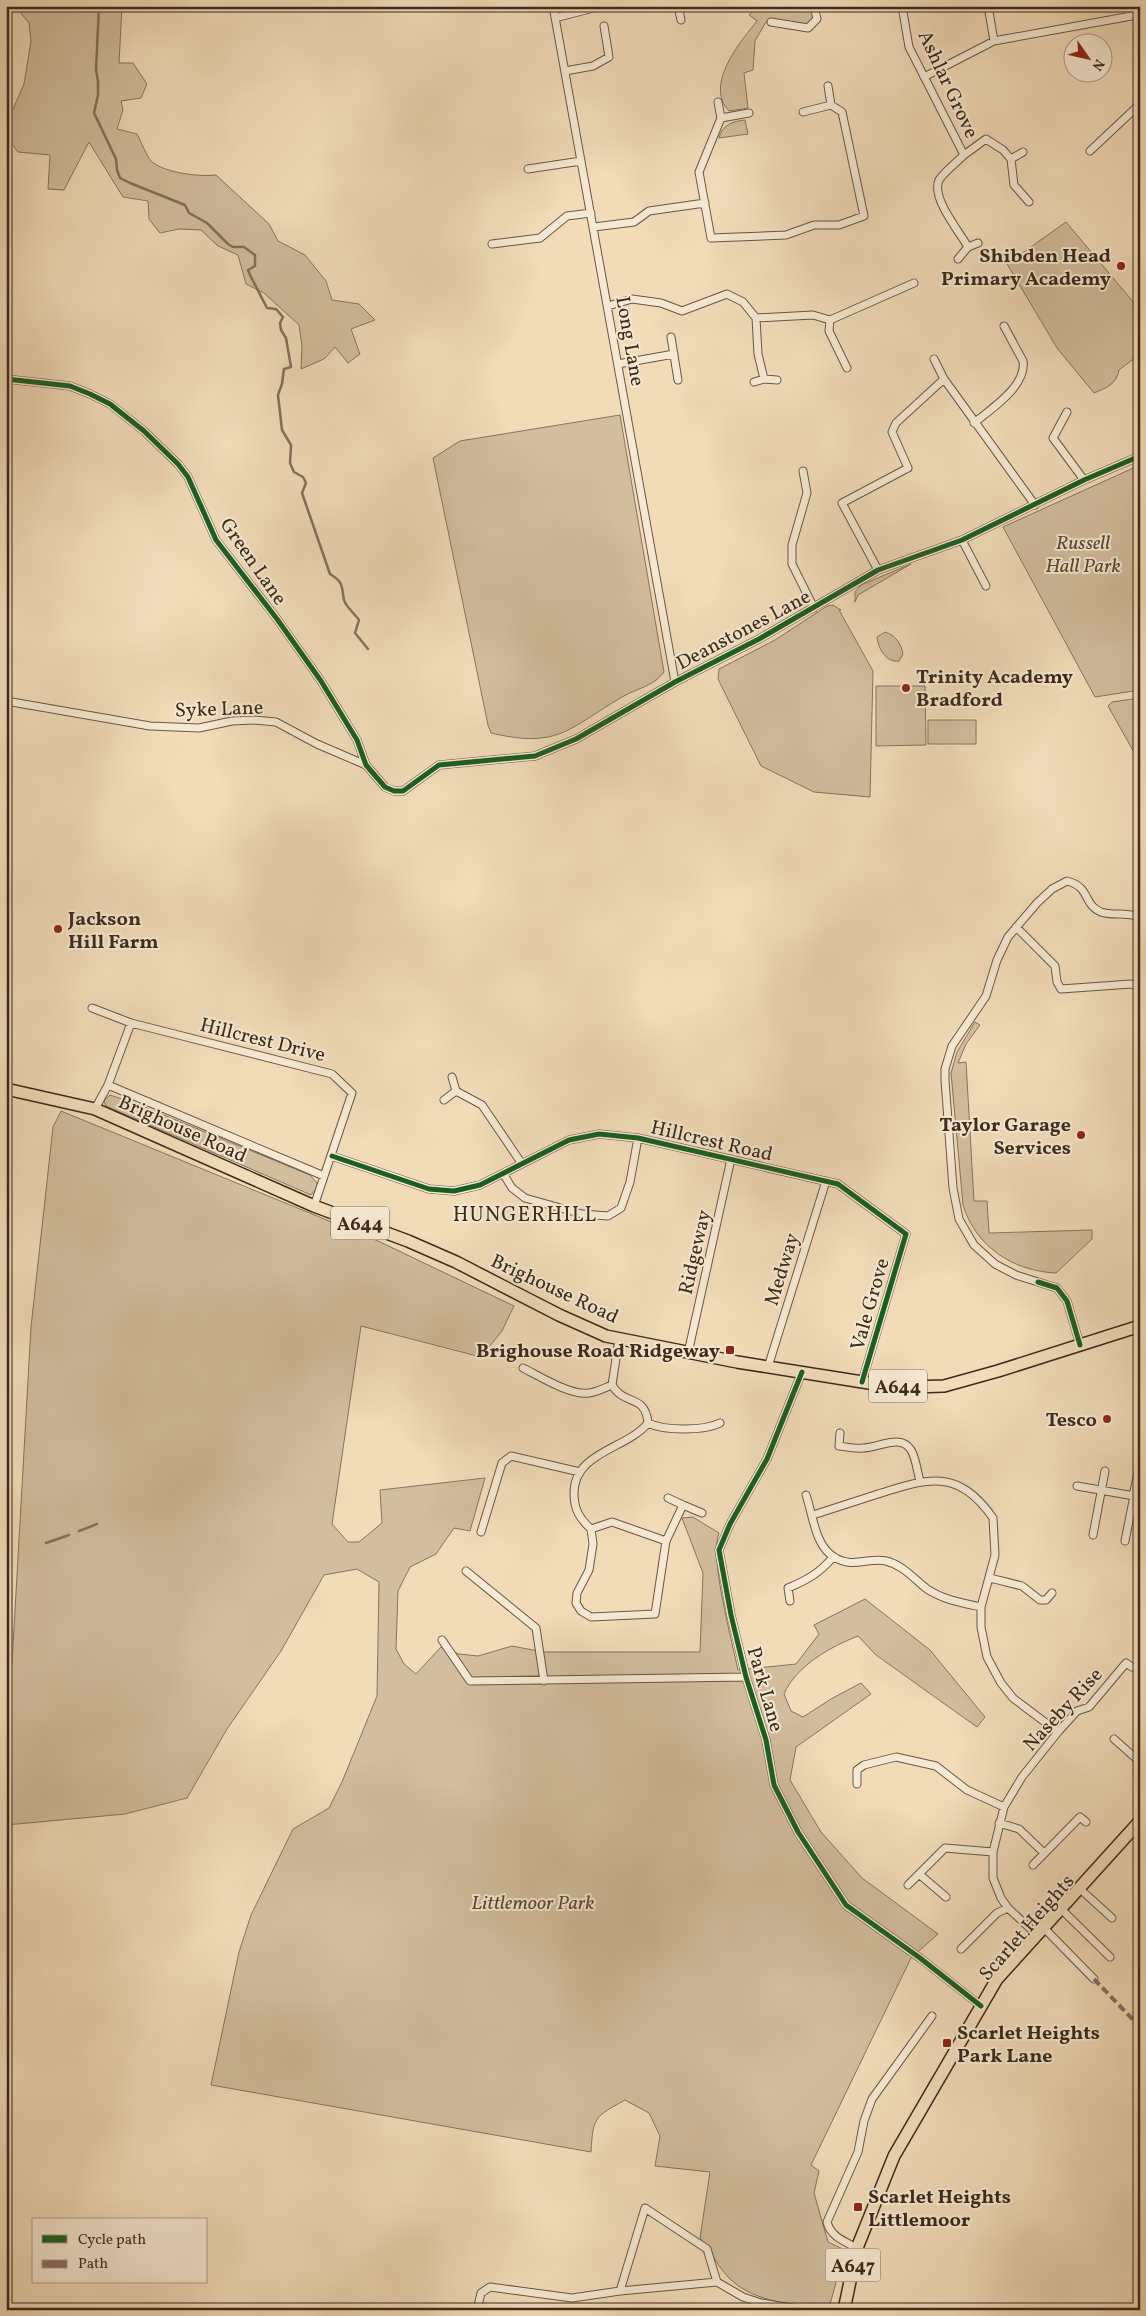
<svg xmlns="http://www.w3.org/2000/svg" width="1146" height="2316" viewBox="0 0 1146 2316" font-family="Vollkorn,serif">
  <rect width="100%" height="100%" fill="#f1dbb9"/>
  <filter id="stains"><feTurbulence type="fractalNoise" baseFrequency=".004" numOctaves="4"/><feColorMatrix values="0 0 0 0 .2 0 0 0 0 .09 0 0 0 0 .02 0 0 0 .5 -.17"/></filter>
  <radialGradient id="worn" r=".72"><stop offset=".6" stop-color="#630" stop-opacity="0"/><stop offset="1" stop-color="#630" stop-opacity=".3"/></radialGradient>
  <path fill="#d2bd9e" stroke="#86745c" d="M 15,6 L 122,6 L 119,63 L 133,63 L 147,84 L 141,98 L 121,101 L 123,110 L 117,129 L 137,134 C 141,141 146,156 152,162 C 166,173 199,177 216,175 L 269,224 L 278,241 L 305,255 L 326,281 L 332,300 L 359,304 L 375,320 L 351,329 L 360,354 L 348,363 L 335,347 L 324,359 L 301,369 L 302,346 L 299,325 L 264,293 L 246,284 L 238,255 L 218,246 L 201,230 L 179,229 L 160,233 L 149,219 L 148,201 L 123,197 L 89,142 L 64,190 L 48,189 L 50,155 L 18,152 L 7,138 L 10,116 L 24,84 L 31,41 L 29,23 Z
    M 753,6 L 811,6 L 814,19 L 801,27 L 766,22 L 755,41 L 753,70 L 744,73 L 748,108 L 729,111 C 704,85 740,42 757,21 L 749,15 L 755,9 Z
    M 745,120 L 748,134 L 719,138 C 722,125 733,121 745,120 Z
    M 1066,222 L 1140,310 L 1140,354 L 1119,370 C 1117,384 1106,388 1094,393 L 1057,348 L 1007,264 Z
    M 620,415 L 664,672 C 653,687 637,688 622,697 C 568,729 558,749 491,733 L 488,725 L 433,458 L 460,441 Z
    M 1140,465 L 1140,690 L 1095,697 L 1003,527 Z
    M 911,564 L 858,595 L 855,602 L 855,592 L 861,585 Z
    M 833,605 L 841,610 L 839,610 L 873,671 L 870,797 L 814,792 L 761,766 L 718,679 L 719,669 L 775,640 L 827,606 Z
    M 885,632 C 895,635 901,643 903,654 L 899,661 C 886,663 878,648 877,637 Z
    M 876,686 L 925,686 L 926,745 L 876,746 Z
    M 1140,698 L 1140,763 L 1108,706 L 1112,702 Z
    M 928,720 L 976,720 L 976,744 L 928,744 Z
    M 975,1022 L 980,1025 L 966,1044 L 958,1063 L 966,1062 L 974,1201 L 987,1201 L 989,1233 L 1092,1230 L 1092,1239 L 1056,1273 C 1013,1271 976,1247 963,1205 L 951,1073 L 957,1052 Z
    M 110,1095 L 142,1106 L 310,1175 L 317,1183 L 316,1189 L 311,1195 L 106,1106 L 104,1101 Z
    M 61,1111 L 378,1241 L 514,1306 L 502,1331 L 481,1357 L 361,1326 L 332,1524 L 348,1542 L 359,1542 L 382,1523 L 380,1490 L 485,1478 L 470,1531 L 454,1528 L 436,1554 L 410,1567 L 398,1591 L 396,1649 L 404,1664 L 416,1674 L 441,1647 L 459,1654 L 478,1656 L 512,1646 L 544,1652 L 700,1652 L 703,1573 L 682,1518 L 693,1517 L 719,1533 C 709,1556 732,1641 738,1670 L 796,1664 L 819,1634 L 814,1625 L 865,1599 L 930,1650 L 985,1717 L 977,1727 L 876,1655 L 858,1636 C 830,1647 796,1666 784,1694 L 791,1711 L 803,1717 L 831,1699 L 861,1683 L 871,1694 L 796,1747 L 790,1780 L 821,1832 L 862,1878 L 938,1934 L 911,1958 L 811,2165 L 819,2171 L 814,2193 L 828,2242 L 845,2250 L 829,2308 C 796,2304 756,2304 730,2279 C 719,2268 710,2251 700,2238 L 710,2172 L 655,2166 L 660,2136 L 649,2113 L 625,2100 C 595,2117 593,2116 591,2152 L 211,2085 L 239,1952 L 251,1915 L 293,1829 L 329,1808 L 342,1782 L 377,1696 L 379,1582 L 357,1569 L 324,1575 L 281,1651 L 227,1729 L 187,1798 L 125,1814 L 6,1825 L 6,1664 L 12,1664 L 31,1327 L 53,1127 Z"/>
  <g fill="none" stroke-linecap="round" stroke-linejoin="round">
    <path stroke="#837159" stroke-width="2.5" d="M 99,6 L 96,70 L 98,81 L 98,95 L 94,113 L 116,159 L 117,170 L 120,178 L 130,183 L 185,205 L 189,213 L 207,223 L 228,244 L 233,247 L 244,247 L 255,255 L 255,266 L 248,270 L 250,275 L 267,308 L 276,309 L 283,317 L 280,323 L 281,330 L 286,338 L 291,367 L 284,369 L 282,384 L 278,395 L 282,430 L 291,445 L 290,463 L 294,472 L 303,477 L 306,483 L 302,493 L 330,574 C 345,583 341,587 344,600 C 346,607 355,614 359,620 L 355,633 L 368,649
      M 79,1531 L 97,1524
      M 46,1543 L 69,1535
      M 6,1833 L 8,1832"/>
    <defs>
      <path id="minor" d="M 553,6 L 675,682
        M 678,6 L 681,20
        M 902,6 L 909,47 L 964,155 C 957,162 944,172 939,180 C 931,198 959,231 968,247
        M 988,6 L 994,41
        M 1135,6 L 1140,20
        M 555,18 L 601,6
        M 771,22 L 808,28 L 817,19 L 814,6
        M 565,71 L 593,66 L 609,57 L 604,26
        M 924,77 L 994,41 L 1137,15
        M 828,86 L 831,105
        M 718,102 L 721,118 L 699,172 L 711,238 L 786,235 L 814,225 L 839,225 L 864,216 L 842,112 L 831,105 L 803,112
        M 721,118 L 749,113
        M 1090,151 L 1140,104
        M 964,155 L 986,139 L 1003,150 L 1011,159 L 1014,185 L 1029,202
        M 1011,159 L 1023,152
        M 528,169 L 581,161
        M 594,227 L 634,222 L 649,211 L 705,203
        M 492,244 L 540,238 L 567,216 L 591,213
        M 958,259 L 968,247 L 978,243
        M 608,306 L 632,299 L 661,303 L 682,311 L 727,294 L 743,302 L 756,318 L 813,315 L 830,320 L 914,283
        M 756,318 L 758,354 L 764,379
        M 830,320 L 829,331 L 847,368
        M 671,337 L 678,380
        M 934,359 L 944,379 L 1035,505
        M 618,364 L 674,354
        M 6,379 L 70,386 L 90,394 L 110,404 L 144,431 L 178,464 L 188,477 L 216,540 L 277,619 L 321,681 L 357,740 L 366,765 L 385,787 L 394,791 L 403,791 L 439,765 L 535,756 L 576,739 L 675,682 L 759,639 L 878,570 L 962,540 L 1084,480 L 1140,456
        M 754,382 L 764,379 L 777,380
        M 1067,412 L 1053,438 L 1084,480
        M 974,423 C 991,409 1027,386 1023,361 L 1004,326
        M 803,471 L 807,493 L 792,545 L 792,564 L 814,608
        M 962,540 L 986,586
        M 878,570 L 842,503 L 908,468 L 892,432 L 896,423 L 944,379
        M 6,701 L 150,726 L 199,728 L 232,721 L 253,720 L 276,722 L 317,744 L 366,765
        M 1016,927 L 1055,966 L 1057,982 L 1061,989 L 1131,984 L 1140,988
        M 92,1008 L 131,1023 L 332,1074 L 352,1093 L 314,1206
        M 452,1077 L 456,1091 L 482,1105 L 522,1164
        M 108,1085 L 324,1176
        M 444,1100 L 456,1091
        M 95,1109 L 108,1085 L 131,1023
        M 332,1156 L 429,1189 L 454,1191 L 480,1185 L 569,1140 L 599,1134 L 638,1138 L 838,1184 L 906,1234 L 862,1382
        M 504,1175 L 512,1188 L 525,1198 L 582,1214 L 608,1216 L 621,1208 L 630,1182 L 638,1138
        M 1080,1345 L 1067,1301 L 1057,1288 L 1016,1275 L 995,1264 L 974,1245 L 959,1219 L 953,1188 L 945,1080 L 945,1069 L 952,1046 L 986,996 L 997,960 L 1008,937 L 1037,903 L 1052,889 L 1067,881 C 1091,887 1083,905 1101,912 C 1112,916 1125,912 1140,917
        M 688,1353 L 731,1159
        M 768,1367 L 826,1181
        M 523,1368 C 539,1376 571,1396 589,1393 C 597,1392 604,1388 612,1385
        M 802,1372 L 767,1459 L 730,1524 L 719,1550 L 731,1615 L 746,1677 L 766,1740 L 774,1785 L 798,1832 L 846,1905 L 920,1958 L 981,2006
        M 648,1423 C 664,1431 704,1431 720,1423
        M 840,1433 L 839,1446 C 847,1447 855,1449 863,1448 C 878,1448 901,1433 911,1450 C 916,1458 917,1471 920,1481
        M 1077,1486 L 1140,1497
        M 806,1495 C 813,1515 815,1546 834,1557 C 853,1569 868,1557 886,1561 C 903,1565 914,1579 927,1589 C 944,1600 962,1603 981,1607
        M 1133,1496 L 1140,1463
        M 668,1498 L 683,1505
        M 813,1515 C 835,1508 857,1501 878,1494 C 928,1478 958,1468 993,1518 L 995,1555 L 981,1607 L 981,1627 L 987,1657 L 1001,1683 L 1013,1698 L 1058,1732
        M 591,1529 L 593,1544 L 589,1570 L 577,1593 L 576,1603 L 581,1611 L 591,1617 L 655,1614 L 666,1541 L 612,1522 L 591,1529 C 579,1518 574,1509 574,1493 C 574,1452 627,1449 648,1423 C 645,1393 625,1407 612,1385 L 619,1339
        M 481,1532 L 502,1463 L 511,1456 L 580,1472
        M 1093,1535 L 1105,1471
        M 666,1541 L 683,1505 L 702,1513
        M 1125,1541 L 1134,1496
        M 466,1571 L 536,1628 L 544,1681
        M 990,1578 L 1022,1586 L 1040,1600 L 1046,1600 L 1052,1593
        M 790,1601 L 788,1588 C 807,1580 820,1573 833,1557
        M 442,1640 L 470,1681 L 746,1677
        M 1114,1739 L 1140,1762
        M 857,1784 L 857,1770 L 864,1765 L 896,1757 L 936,1766 L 967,1790 L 1004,1807
        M 999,1823 L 1019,1829 L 1044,1853
        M 1033,1865 L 1080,1817 L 1086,1822
        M 919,1874 L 946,1897
        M 908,1885 L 945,1848 L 993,1852
        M 1079,1888 L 1112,1918
        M 1060,1908 L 1110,1957
        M 1043,1927 L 1094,1979
        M 1036,1934 L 1008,1908 L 1001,1898 L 993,1878 L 993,1852 L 1004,1807 L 1022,1777 L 1058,1732 L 1077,1711 L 1089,1707 L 1126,1663 L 1132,1667
        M 961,1949 L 997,1913 L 1008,1908
        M 857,2248 C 844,2241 831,2237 827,2222 L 858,2152 L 864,2121 L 872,2099 L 932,2016
        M 620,2291 L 645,2208 L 707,2249 L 717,2282 L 743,2297 L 761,2303 L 803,2310
        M 477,2310 L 481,2293 L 490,2287 L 572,2298 L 620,2291 L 717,2282"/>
      <path id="primary" d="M 6,1089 L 95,1109 L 314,1206 L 408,1241 L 456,1262 L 559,1315 L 606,1336 L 737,1362 L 875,1384 L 912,1387 L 944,1386 L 998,1371 L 1140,1326
        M 844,2310 L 857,2248 L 894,2156 L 997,1979 L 1140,1821"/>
    </defs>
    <use href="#minor" stroke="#685742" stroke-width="9"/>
    <use href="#primary" stroke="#3b2b1b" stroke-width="14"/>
    <use href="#minor" stroke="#f6e8d2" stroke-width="7"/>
    <use href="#primary" stroke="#f1dbb9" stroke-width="11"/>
    <path stroke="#8d6e63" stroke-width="4" stroke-dasharray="8 4" stroke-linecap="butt" d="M 1094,1979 L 1140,2027"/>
    <defs>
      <path id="cycleway" d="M 6,379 L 70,386 L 90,394 L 110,404 L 144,431 L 178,464 L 188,477 L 216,540 L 277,619 L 321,681 L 357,740 L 366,765 L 385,787 L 394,791 L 403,791 L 439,765 L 535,756 L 576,739 L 675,682 L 759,639 L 878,570 L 962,540 L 1084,480 L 1140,456
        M 332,1156 L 429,1189 L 454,1191 L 480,1185 L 569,1140 L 599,1134 L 638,1138 L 838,1184 L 906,1234 L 862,1382
        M 1038,1282 L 1057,1288 L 1067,1301 L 1080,1345
        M 802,1372 L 767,1459 L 730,1524 L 719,1550 L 731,1615 L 746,1677 L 766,1740 L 774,1785 L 798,1832 L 846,1905 L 920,1958 L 981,2006"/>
    </defs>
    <use href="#cycleway" stroke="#f6e8d2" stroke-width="8"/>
    <use href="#cycleway" stroke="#1b5e20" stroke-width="5"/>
  </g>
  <g fill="#8f2418" stroke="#f6e8d2" stroke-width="2">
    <circle cx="1121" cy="266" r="5"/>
    <circle cx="906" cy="688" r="5"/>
    <circle cx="58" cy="929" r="5"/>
    <circle cx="1081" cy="1135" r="5"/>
    <rect x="725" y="1345" width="10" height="10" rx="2.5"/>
    <circle cx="1107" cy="1419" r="5"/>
    <rect x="942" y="2038" width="10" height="10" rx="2.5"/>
    <rect x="853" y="2202" width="10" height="10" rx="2.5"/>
  </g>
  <g text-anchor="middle" stroke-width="4" stroke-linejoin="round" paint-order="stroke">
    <g fill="#f6e8d2" stroke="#736452" stroke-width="1">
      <rect x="331" y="1206.5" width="58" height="33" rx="4"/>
      <rect x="869" y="1369.5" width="58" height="33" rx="4"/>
      <rect x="825.5" y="2248.5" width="55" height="33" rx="4"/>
    </g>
    <g font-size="19" font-weight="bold" fill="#3b2b1b">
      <text x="360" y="1230">A644</text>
      <text x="898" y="1393">A644</text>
      <text x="853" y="2272">A647</text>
    </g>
    <g font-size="20" fill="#3b2b1b" stroke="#f6e8d2">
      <text transform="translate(949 84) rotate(65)" y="7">Ashlar Grove</text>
      <text transform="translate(631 341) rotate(80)" y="7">Long Lane</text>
      <text transform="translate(254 561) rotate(55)" y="7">Green Lane</text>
      <text transform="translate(743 629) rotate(-28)" y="7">Deanstones Lane</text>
      <text transform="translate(219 708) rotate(-2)" y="7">Syke Lane</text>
      <text transform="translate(263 1039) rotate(14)" y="7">Hillcrest Drive</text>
      <text transform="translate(183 1128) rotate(24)" y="7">Brighouse Road</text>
      <text transform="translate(712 1140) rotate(13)" y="7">Hillcrest Road</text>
      <text transform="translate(694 1252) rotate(-77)" y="7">Ridgeway</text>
      <text transform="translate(781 1269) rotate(-73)" y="7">Medway</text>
      <text transform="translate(555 1288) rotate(25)" y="7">Brighouse Road</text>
      <text transform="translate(869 1304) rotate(-74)" y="7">Vale Grove</text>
      <text transform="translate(766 1689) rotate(74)" y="7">Park Lane</text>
      <text transform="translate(1062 1709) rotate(-47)" y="7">Naseby Rise</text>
      <text transform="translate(1026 1927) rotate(-49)" y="7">Scarlet Heights</text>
    </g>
    <g font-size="20" font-weight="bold" fill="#3b2b1b" stroke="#f6e8d2" text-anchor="end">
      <text x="1111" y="262">Shibden Head<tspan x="1111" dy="23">Primary Academy</tspan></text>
      <text x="916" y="683" text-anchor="start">Trinity Academy<tspan x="916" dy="23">Bradford</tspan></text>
      <text x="68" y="925" text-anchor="start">Jackson<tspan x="68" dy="23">Hill Farm</tspan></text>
      <text x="1071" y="1131">Taylor Garage<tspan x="1071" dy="23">Services</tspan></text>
      <text x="720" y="1357">Brighouse Road Ridgeway</text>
      <text x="1097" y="1426">Tesco</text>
      <text x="957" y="2039" text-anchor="start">Scarlet Heights<tspan x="957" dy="23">Park Lane</tspan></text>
      <text x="868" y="2203" text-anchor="start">Scarlet Heights<tspan x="868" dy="23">Littlemoor</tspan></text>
    </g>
    <g font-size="20" font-style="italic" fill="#594835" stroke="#f6e8d2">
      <text x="1083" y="549">Russell<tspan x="1083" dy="23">Hall Park</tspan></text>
      <text x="533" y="1909">Littlemoor Park</text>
    </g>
    <g font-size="21" letter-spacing="1" fill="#3b2b1b" stroke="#f6e8d2">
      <text x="525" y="1221">HUNGERHILL</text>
    </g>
  </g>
  <rect width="1146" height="2316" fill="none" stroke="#f1dbb9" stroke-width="25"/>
  <rect x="8" y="8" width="1131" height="2301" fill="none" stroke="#3b2b1b" stroke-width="2.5"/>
  <rect x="12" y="12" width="1121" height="2291" fill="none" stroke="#3b2b1b"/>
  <rect x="32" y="2218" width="175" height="65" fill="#f6e8d2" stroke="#ab9c89"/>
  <rect x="42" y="2235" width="25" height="8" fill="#1b5e20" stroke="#ab9c89"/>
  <text x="78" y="2244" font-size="15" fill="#3b2b1b">Cycle path</text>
  <rect x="42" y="2260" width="25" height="8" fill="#8d6e63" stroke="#ab9c89"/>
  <text x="78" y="2268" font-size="15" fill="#3b2b1b">Path</text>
  <g transform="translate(1088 58) rotate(124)"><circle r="24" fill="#f6e8d2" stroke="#ab9c89"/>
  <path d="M0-4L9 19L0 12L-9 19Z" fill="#8f2418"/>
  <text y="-8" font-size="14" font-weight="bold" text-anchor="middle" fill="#3b2b1b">N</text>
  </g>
  <rect width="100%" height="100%" filter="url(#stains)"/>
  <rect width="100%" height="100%" fill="url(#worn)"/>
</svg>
